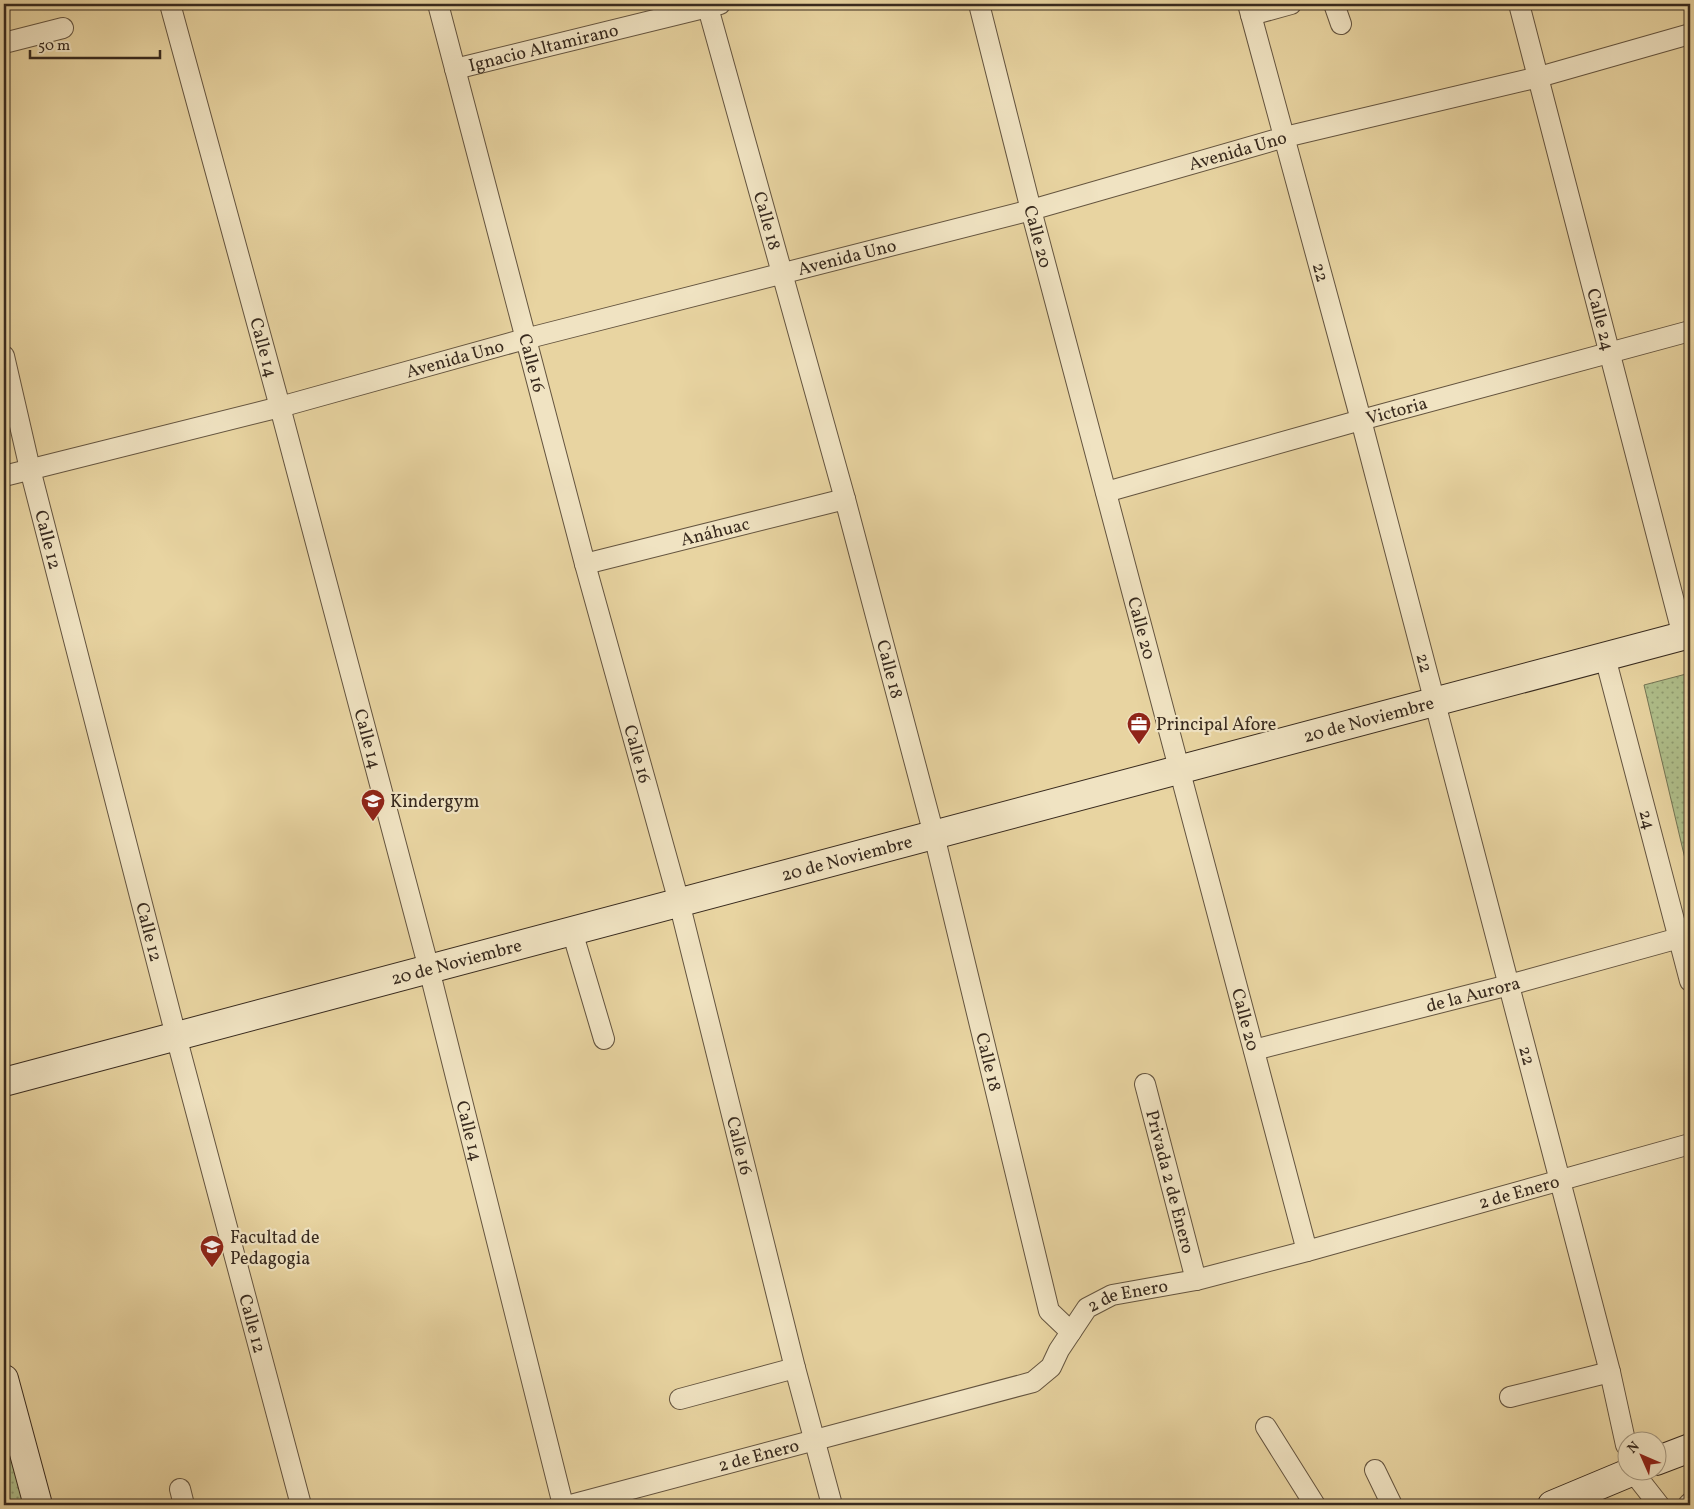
<svg xmlns="http://www.w3.org/2000/svg" width="1694" height="1509" viewBox="0 0 1694 1509" font-family="Vollkorn,serif">
  <defs>
    <pattern id="grass-dots" width="8" height="8" patternUnits="userSpaceOnUse" patternTransform="scale(1.25)"><rect width="8" height="8" fill="#afbe8a"/><path d="M2 2h.1M6 6h.1" fill="none" stroke="#8f9b70" stroke-width="1.8" stroke-linecap="round"/></pattern>
  </defs>
  <rect width="100%" height="100%" fill="#e8d4a1"/>
  <filter id="stains"><feTurbulence type="fractalNoise" baseFrequency=".004" numOctaves="4"/><feColorMatrix values="0 0 0 0 .2 0 0 0 0 .09 0 0 0 0 .02 0 0 0 .5 -.17"/></filter>
  <radialGradient id="worn" r=".72"><stop offset=".6" stop-color="#630" stop-opacity="0"/><stop offset="1" stop-color="#630" stop-opacity=".3"/></radialGradient>
  <path fill="url(#grass-dots)" stroke="#747454" d="M 1690,673 L 1690,880 L 1644,685 Z
    M 4,1412 L 28,1505 L 8,1505 L 4,1488 Z"/>
  <g fill="none" stroke-linecap="round" stroke-linejoin="round">
    <defs>
      <g id="minor">
        <path id="s1" d="M 170,4 L 280,407 L 429,969 L 563,1505"/>
        <path id="s2" d="M 438,4 L 585,564 L 679,902 L 795,1368 L 832,1505"/>
        <path id="s3" d="M 707,4 L 845,499 L 934,835 L 1049,1311 L 1071,1332"/>
        <path id="s4" d="M 979,4 L 1031,210 L 1307,1251"/>
        <path id="s5" d="M 1248,4 L 1361,420 L 1610,1372 L 1626,1445"/>
        <path d="M 1334,4 L 1341,24"/>
        <path id="s6" d="M 1519,4 L 1683,636"/>
        <path d="M 1251,15 L 1291,4"/>
        <path d="M 4,43 L 63,28"/>
        <path id="s7" d="M 455,69 L 720,4"/>
        <path id="s8" d="M 4,356 L 30,469 L 176,1036 L 301,1505"/>
        <path id="s9" d="M 4,476 L 280,407 L 525,339 L 1031,210 L 1285,137 L 1539,77 L 1690,34"/>
        <path id="s10" d="M 1106,492 L 1361,420 L 1690,331"/>
        <path id="s11" d="M 585,564 L 845,499"/>
        <path id="s12" d="M 1605,657 L 1690,981"/>
        <path d="M 572,931 L 604,1039"/>
        <path id="s13" d="M 1254,1050 L 1509,985 L 1690,935"/>
        <path id="s14" d="M 1145,1084 L 1196,1280"/>
        <path d="M 1510,1397 L 1610,1372"/>
        <path d="M 680,1399 L 795,1368"/>
        <path d="M 1266,1427 L 1315,1505"/>
        <path d="M 1375,1470 L 1392,1505"/>
        <path d="M 1633,1472 L 1659,1505"/>
        <path d="M 180,1489 L 184,1505"/>
        <path id="s15" d="M 571,1505 L 1033,1382 L 1051,1367 L 1059,1350 L 1087,1308 L 1112,1295 L 1196,1280 L 1307,1251 L 1690,1144"/>
        <path d="M 1688,1505 L 1690,1503"/>
      </g>
      <g id="secondary">
        <path id="s16" d="M 4,1082 L 1690,634"/>
        <path d="M 4,1379 L 38,1505"/>
        <path d="M 1656,1461 L 1690,1448"/>
        <path d="M 1552,1505 L 1631,1472"/>
      </g>
    </defs>
    <use href="#minor" stroke="#64543f" stroke-width="22"/>
    <use href="#secondary" stroke="#382a1e" stroke-width="30"/>
    <use href="#minor" stroke="#f0e3c2" stroke-width="20"/>
    <use href="#secondary" stroke="#f0e3c2" stroke-width="28"/>
  </g>
  <defs>
    <symbol id="office-pin" viewBox="-11 -11 22 30"><path d="M0 17L-7.5 6A9.5 9.5 0 1 1 7.5 6Z" fill="#8f2418" stroke="#f0e3c2"/><path d="M-6-3h4V-5.5h4V-3h4V5H-6ZM-1-4.5V-3h2v-1.5ZM-6 0V1H6V0Z" fill="#fff"/></symbol>
    <symbol id="school-pin" viewBox="-11 -11 22 30"><path d="M0 17L-7.5 6A9.5 9.5 0 1 1 7.5 6Z" fill="#8f2418" stroke="#f0e3c2"/><path d="M0-5L7-2L0 1L-7-2ZM-4 1L0 2.5L4 1V4Q0 6-4 4Z" fill="#fff"/></symbol>
    <symbol id="university-pin" viewBox="-11 -11 22 30"><path d="M0 17L-7.5 6A9.5 9.5 0 1 1 7.5 6Z" fill="#8f2418" stroke="#f0e3c2"/><path d="M0-5L7-2L0 1L-7-2ZM-4 1L0 2.5L4 1V4Q0 6-4 4Z" fill="#fff"/></symbol>
  </defs>
  <g fill-rule="evenodd">
    <use href="#office-pin" x="1125" y="710" width="28" height="38"/>
    <use href="#school-pin" x="359" y="787" width="28" height="38"/>
    <use href="#university-pin" x="198" y="1233" width="28" height="38"/>
  </g>
  <g text-anchor="middle" stroke-width="4.5" stroke-linejoin="round" paint-order="stroke">
    <g font-size="18" fill="#382a1e" stroke="#f0e3c2">
      <text dy="6" stroke="none"><textPath href="#s7" startOffset="91">Ignacio Altamirano</textPath></text>
      <text dy="6" stroke="none"><textPath href="#s9" startOffset="1276">Avenida Uno</textPath></text>
      <text dy="6" stroke="none"><textPath href="#s3" startOffset="225">Calle 18</textPath></text>
      <text dy="6" stroke="none"><textPath href="#s4" startOffset="240">Calle 20</textPath></text>
      <text dy="6" stroke="none"><textPath href="#s9" startOffset="871">Avenida Uno</textPath></text>
      <text dy="6" stroke="none"><textPath href="#s5" startOffset="278">22</textPath></text>
      <text dy="6" stroke="none"><textPath href="#s6" startOffset="326">Calle 24</textPath></text>
      <text dy="6" stroke="none"><textPath href="#s1" startOffset="356">Calle 14</textPath></text>
      <text dy="6" stroke="none"><textPath href="#s9" startOffset="466">Avenida Uno</textPath></text>
      <text dy="6" stroke="none"><textPath href="#s2" startOffset="371">Calle 16</textPath></text>
      <text dy="6" stroke="none"><textPath href="#s10" startOffset="302">Victoria</textPath></text>
      <text dy="6" stroke="none"><textPath href="#s11" startOffset="134">Anáhuac</textPath></text>
      <text dy="6" stroke="none"><textPath href="#s8" startOffset="189">Calle 12</textPath></text>
      <text dy="6" stroke="none"><textPath href="#s4" startOffset="645">Calle 20</textPath></text>
      <text dy="6" stroke="none"><textPath href="#s5" startOffset="682">22</textPath></text>
      <text dy="6" stroke="none"><textPath href="#s3" startOffset="690">Calle 18</textPath></text>
      <text dy="6" stroke="none"><textPath href="#s16" startOffset="1412">20 de Noviembre</textPath></text>
      <text dy="6" stroke="none"><textPath href="#s1" startOffset="761">Calle 14</textPath></text>
      <text dy="6" stroke="none"><textPath href="#s2" startOffset="776">Calle 16</textPath></text>
      <text dy="6" stroke="none"><textPath href="#s12" startOffset="168">24</textPath></text>
      <text dy="6" stroke="none"><textPath href="#s16" startOffset="872">20 de Noviembre</textPath></text>
      <text dy="6" stroke="none"><textPath href="#s8" startOffset="594">Calle 12</textPath></text>
      <text dy="6" stroke="none"><textPath href="#s16" startOffset="468">20 de Noviembre</textPath></text>
      <text dy="6" stroke="none"><textPath href="#s13" startOffset="226">de la Aurora</textPath></text>
      <text dy="6" stroke="none"><textPath href="#s4" startOffset="1050">Calle 20</textPath></text>
      <text dy="6" stroke="none"><textPath href="#s5" startOffset="1088">22</textPath></text>
      <text dy="6" stroke="none"><textPath href="#s3" startOffset="1095">Calle 18</textPath></text>
      <text dy="6" stroke="none"><textPath href="#s1" startOffset="1166">Calle 14</textPath></text>
      <text dy="6" stroke="none"><textPath href="#s2" startOffset="1181">Calle 16</textPath></text>
      <text dy="6" stroke="none"><textPath href="#s14" startOffset="101">Privada 2 de Enero</textPath></text>
      <text dy="6" stroke="none"><textPath href="#s15" startOffset="1019">2 de Enero</textPath></text>
      <text dy="6" stroke="none"><textPath href="#s15" startOffset="614">2 de Enero</textPath></text>
      <text dy="6" stroke="none"><textPath href="#s8" startOffset="999">Calle 12</textPath></text>
      <text dy="6" stroke="none"><textPath href="#s15" startOffset="194">2 de Enero</textPath></text>
    </g>
    <g font-size="18" fill="#382a1e" stroke="#f0e3c2" text-anchor="start">
      <text x="1156" y="730">Principal Afore</text>
      <text x="390" y="807">Kindergym</text>
      <text x="230" y="1243">Facultad de<tspan x="230" dy="21">Pedagogia</tspan></text>
    </g>
  </g>
  <rect width="1694" height="1509" fill="none" stroke="#e8d4a1" stroke-width="20"/>
  <rect x="5" y="5" width="1684" height="1499" fill="none" stroke="#382a1e" stroke-width="2.5"/>
  <rect x="10" y="10" width="1674" height="1489" fill="none" stroke="#382a1e"/>
  <g transform="translate(1642 1456) rotate(315)"><circle r="24" fill="#f0e3c2" stroke="#a69980"/>
  <path d="M0-4L9 19L0 12L-9 19Z" fill="#8f2418"/>
  <text y="-8" font-size="14" font-weight="bold" text-anchor="middle" fill="#382a1e">N</text>
  </g>
  <path d="M30 50v8h130v-8" fill="none" stroke="#382a1e" stroke-width="2.5"/>
  <text x="38" y="50" font-size="15" fill="#382a1e" stroke="#f0e3c2" stroke-width="4" paint-order="stroke">50 m</text>
  <rect width="100%" height="100%" filter="url(#stains)"/>
  <rect width="100%" height="100%" fill="url(#worn)"/>
</svg>
